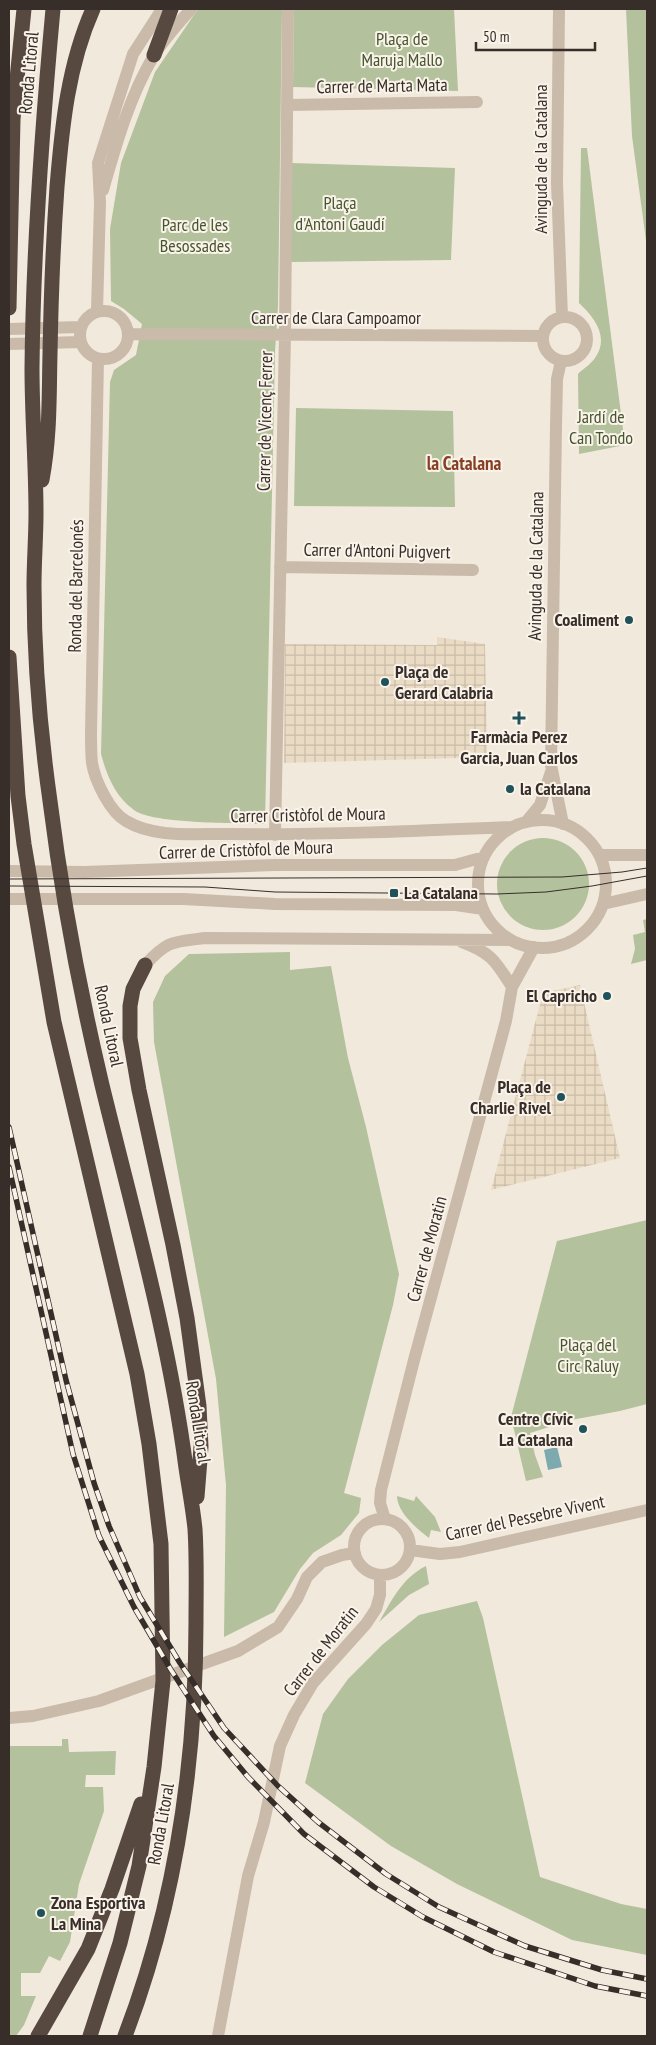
<svg xmlns="http://www.w3.org/2000/svg" width="656" height="2045" viewBox="0 0 656 2045" font-family="'PT Sans Narrow',sans-serif">
  <defs>
    <pattern id="plaza-grid" width="8" height="8" patternUnits="userSpaceOnUse" patternTransform="scale(1.25)"><rect width="8" height="8" fill="#eadbc4"/><path d="M0 4h8M4 0v8" fill="none" stroke="#c9bca8"/></pattern>
  </defs>
  <rect width="100%" height="100%" fill="#f2e9dd"/>
  <path fill="#b3c19d" d="M 198,9 L 282,9 L 278,306 L 275,352 L 265,824 C 239,823 152,824 134,810 C 115,796 107,776 101,754 L 110,382 L 114,370 L 136,355 L 142,324 L 124,309 L 111,301 L 110,229 L 121,163 L 155,72 Z
    M 294,9 L 454,9 L 458,91 L 293,87 Z
    M 626,9 L 647,9 L 647,248 L 632,136 Z
    M 581,148 L 587,148 L 625,445 L 579,454 L 578,374 C 583,369 591,364 595,358 C 610,337 594,317 579,303 Z
    M 291,163 L 455,168 L 451,260 L 291,262 Z
    M 296,408 L 453,411 L 455,507 L 294,506 Z
    M497 884a46 46 0 1 1 92 0a46 46 0 1 1-92 0Z
    M 647,919 L 647,960 L 631,964 L 635,949 L 633,935 L 645,932 L 643,920 Z
    M 290,952 L 290,970 L 331,966 L 348,1058 L 366,1127 L 399,1274 L 393,1305 L 344,1493 L 361,1498 L 359,1513 L 341,1535 L 313,1553 L 300,1569 L 274,1612 L 224,1637 L 226,1485 L 216,1379 L 154,1042 L 153,1002 L 165,976 L 189,954 Z
    M 647,1220 L 647,1404 L 620,1411 L 571,1420 L 530,1433 L 535,1455 L 543,1477 L 526,1481 L 511,1417 L 557,1241 Z
    M 397,1496 L 414,1501 L 416,1496 L 435,1517 L 441,1532 L 431,1530 L 429,1538 C 417,1529 397,1512 397,1496 Z
    M 426,1566 L 429,1584 L 409,1595 L 379,1622 C 392,1600 402,1578 426,1566 Z
    M 477,1601 L 483,1618 L 540,1877 L 621,1904 L 647,1909 L 647,1955 L 572,1940 L 457,1884 L 391,1846 L 305,1783 L 323,1714 L 348,1679 L 382,1645 L 419,1615 Z
    M 62,1739 L 68,1739 L 69,1752 L 116,1751 L 115,1775 L 86,1775 L 85,1787 L 103,1787 L 104,1811 L 79,1884 L 70,1942 L 60,1961 L 49,1956 L 40,1973 L 21,1973 L 21,1996 L 36,1996 L 24,2025 L 16,2036 L 9,2036 L 9,1746 L 62,1746 Z"/>
  <path fill="url(#plaza-grid)" d="M 437,637 L 485,644 L 487,753 L 461,752 L 460,758 L 284,763 L 285,644 L 437,645 Z
    M 580,985 L 620,1158 L 491,1190 L 543,993 Z"/>
  <path fill="#7caaaf" d="M 557,1447 L 562,1467 L 548,1470 L 544,1450 Z"/>
  <g fill="none" stroke-linecap="round" stroke-linejoin="round">
    <path stroke="#cabaa9" stroke-width="12" d="M 559,9 L 557,183 L 562,317
      M 287,105 L 477,102
      M 103,190 C 116,145 129,98 153,57 C 163,40 178,24 191,9
      M80 335a24 24 0 1 1 48 0a24 24 0 1 1-48 0Z
      M 97,311 L 100,202 L 98,163 L 133,54 L 162,9
      M543 339a22 22 0 1 1 44 0a22 22 0 1 1-44 0Z
      M 9,329 L 80,327
      M 128,334 L 543,336
      M 9,344 L 80,342
      M 98,359 L 91,733 C 91,743 91,753 92,763 C 95,781 110,812 126,821 C 156,839 197,833 230,834 C 324,835 418,831 512,827
      M 561,361 L 557,379 L 556,426 L 551,765 L 563,824
      M 280,567 L 473,570
      M478 884a64 64 0 1 1 128 0a64 64 0 1 1-128 0Z
      M 526,822 L 540,805 L 551,772
      M 275,835 L 285,335 L 288,9
      M 599,855 L 647,855
      M 9,871 L 84,872 L 275,865 L 455,865 L 484,857
      M 9,899 L 183,899 L 275,904 L 456,905 L 483,909
      M 603,904 L 647,894
      M 462,942 C 492,953 496,962 512,987
      M 145,965 C 168,940 173,942 205,938 L 510,940
      M 385,1519 L 380,1503 L 381,1490 L 414,1360 L 506,1021 L 512,987 L 534,947
      M354 1547a28 28 0 1 1 56 0a28 28 0 1 1-56 0Z
      M 410,1550 L 440,1554 L 460,1552 L 647,1510
      M 9,1718 L 33,1716 L 99,1701 L 238,1651 L 278,1627 L 297,1599 L 307,1577 L 322,1562 L 342,1555 L 355,1553
      M 218,2036 L 248,1876 L 264,1822 L 280,1746 L 294,1715 L 313,1683 L 366,1624 L 376,1609 L 380,1595 L 380,1575"/>
    <path stroke="#584940" stroke-width="15" d="M 53,9 C 42,129 33,249 32,369 C 32,417 36,465 36,513 C 36,537 34,561 34,586 C 34,657 40,730 50,801 C 62,897 80,992 102,1085 C 133,1212 169,1338 186,1468 C 189,1488 193,1509 195,1529 C 197,1560 196,1591 196,1622 C 196,1762 175,1905 125,2036
      M 154,55 L 171,9
      M 9,308 L 13,119 L 24,9
      M 42,480 C 50,437 49,397 50,354 C 51,298 53,243 57,187 C 62,126 68,65 93,9
      M 9,657 L 18,796 L 24,844 L 54,1022 L 137,1374 L 149,1444 L 161,1544 L 163,1681 L 154,1767 L 139,1866 L 120,1943 L 90,2036
      M 145,965 L 133,989 L 130,1006 L 130,1038 L 139,1090 L 173,1245 L 187,1318 L 199,1406 L 201,1447 L 197,1497
      M 38,2036 L 88,1949 L 112,1889 L 141,1804"/>
    <path stroke="#372e29" stroke-width="1" d="M 9,879 L 562,877 L 622,872 L 647,868
      M 9,886 L 205,887 L 275,892 L 497,894 L 546,892 L 592,886 L 647,876"/>
    <defs>
      <path id="rail" d="M 9,1127 L 66,1380 L 94,1483 L 109,1526 L 140,1597 L 180,1663 L 224,1728 L 278,1786 L 318,1822 L 386,1874 L 439,1907 L 525,1946 L 602,1970 L 647,1979
        M 9,1167 L 73,1454 L 99,1536 L 134,1607 L 171,1670 L 214,1736 L 248,1777 L 304,1834 L 374,1887 L 423,1917 L 494,1952 L 595,1986 L 647,1996"/>
    </defs>
    <use href="#rail" stroke="#372e29" stroke-width="5.5"/>
    <use href="#rail" stroke="#faf3ea" stroke-width="4" stroke-dasharray="11" stroke-linecap="butt"/>
  </g>
  <g fill="#1f5259" stroke="#faf3ea" stroke-width="2">
    <circle cx="629" cy="620" r="5"/>
    <circle cx="385" cy="682" r="5"/>
    <path d="M516.5 710.5h5v5h5v5h-5v5h-5v-5h-5v-5h5z"/>
    <circle cx="510" cy="789" r="5"/>
    <rect x="389" y="888" width="10" height="10" rx="2.5"/>
    <circle cx="607" cy="996" r="5"/>
    <circle cx="561" cy="1097" r="5"/>
    <circle cx="583" cy="1429" r="5"/>
    <circle cx="41" cy="1913" r="5"/>
  </g>
  <g text-anchor="middle" stroke-width="4" stroke-linejoin="round" paint-order="stroke">
    <g font-size="18" fill="#45552d" stroke="#faf3ea">
      <text x="402" y="45">Plaça de<tspan x="402" dy="21">Maruja Mallo</tspan></text>
      <text x="340" y="209">Plaça<tspan x="340" dy="21">d'Antoni Gaudí</tspan></text>
      <text x="195" y="231">Parc de les<tspan x="195" dy="21">Besossades</tspan></text>
      <text x="601" y="423">Jardí de<tspan x="601" dy="21">Can Tondo</tspan></text>
      <text x="588" y="1351">Plaça del<tspan x="588" dy="21">Circ Raluy</tspan></text>
    </g>
    <g font-size="18" fill="#372e29" stroke="#faf3ea">
      <text transform="translate(29 73) rotate(-85)" y="6">Ronda Litoral</text>
      <text transform="translate(382 86) rotate(-1)" y="6">Carrer de Marta Mata</text>
      <text transform="translate(541 159) rotate(-90)" y="6">Avinguda de la Catalana</text>
      <text x="336" y="324">Carrer de Clara Campoamor</text>
      <text transform="translate(265 421) rotate(-89)" y="6">Carrer de Vicenç Ferrer</text>
      <text transform="translate(377 551) rotate(1)" y="6">Carrer d'Antoni Puigvert</text>
      <text transform="translate(536 566) rotate(-89)" y="6">Avinguda de la Catalana</text>
      <text transform="translate(76 586) rotate(-89)" y="6">Ronda del Barcelonés</text>
      <text transform="translate(308 815) rotate(-1)" y="6">Carrer Cristòfol de Moura</text>
      <text transform="translate(246 850) rotate(-2)" y="6">Carrer de Cristòfol de Moura</text>
      <text transform="translate(109 1026) rotate(78)" y="6">Ronda Litoral</text>
      <text transform="translate(427 1249) rotate(-75)" y="6">Carrer de Moratin</text>
      <text transform="translate(198 1422) rotate(81)" y="6">Ronda Litoral</text>
      <text transform="translate(525 1518) rotate(-12)" y="6">Carrer del Pessebre Vivent</text>
      <text transform="translate(321 1651) rotate(-52)" y="6">Carrer de Moratin</text>
      <text transform="translate(161 1824) rotate(-80)" y="6">Ronda Litoral</text>
    </g>
    <g font-size="18" font-weight="bold" fill="#372e29" stroke="#faf3ea" text-anchor="end">
      <text x="619" y="626">Coaliment</text>
      <text x="395" y="678" text-anchor="start">Plaça de<tspan x="395" dy="21">Gerard Calabria</tspan></text>
      <text x="519" y="743" text-anchor="middle">Farmàcia Perez<tspan x="519" dy="21">Garcia, Juan Carlos</tspan></text>
      <text x="520" y="795" text-anchor="start">la Catalana</text>
      <text x="404" y="899" text-anchor="start">La Catalana</text>
      <text x="597" y="1002">El Capricho</text>
      <text x="551" y="1093">Plaça de<tspan x="551" dy="21">Charlie Rivel</tspan></text>
      <text x="573" y="1425">Centre Cívic<tspan x="573" dy="21">La Catalana</tspan></text>
      <text x="51" y="1909" text-anchor="start">Zona Esportiva<tspan x="51" dy="21">La Mina</tspan></text>
    </g>
    <g font-size="19" font-weight="bold" fill="#863f23" stroke="#faf3ea">
      <text x="464" y="470">la Catalana</text>
    </g>
  </g>
  <rect width="656" height="2045" fill="none" stroke="#372e29" stroke-width="20"/>
  <path d="M476 42v8h119v-8" fill="none" stroke="#372e29" stroke-width="2.5"/>
  <text x="483" y="42" font-size="15" fill="#372e29" stroke="#faf3ea" stroke-width="4" paint-order="stroke">50 m</text>
</svg>
